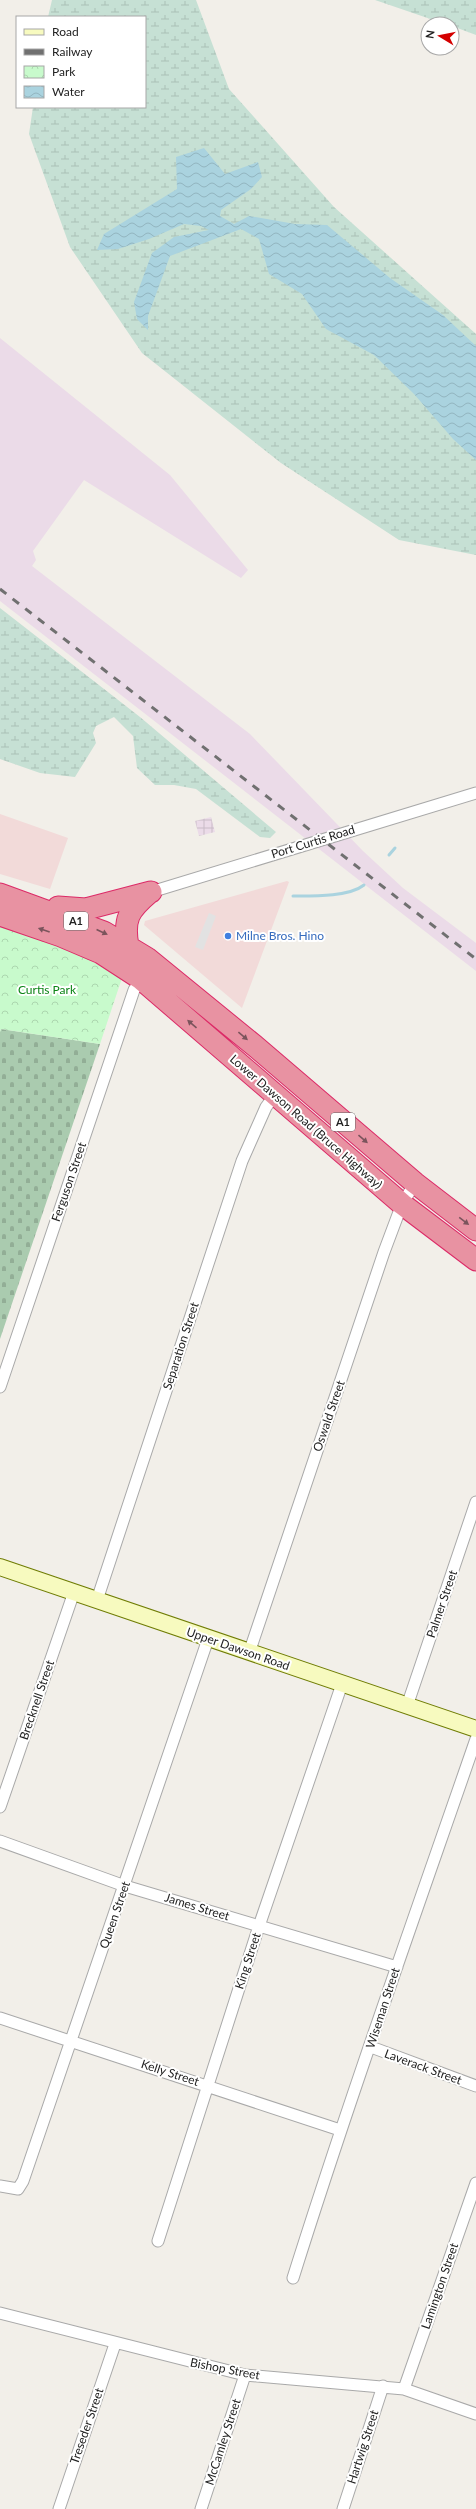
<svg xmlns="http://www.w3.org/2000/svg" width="476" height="2509" viewBox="0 0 476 2509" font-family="Lato,sans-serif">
  <defs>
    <pattern id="industrial-grid" width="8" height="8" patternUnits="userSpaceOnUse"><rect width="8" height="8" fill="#ebdbe8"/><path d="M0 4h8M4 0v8" fill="none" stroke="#c9bcc7"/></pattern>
    <pattern id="wetland-marsh" width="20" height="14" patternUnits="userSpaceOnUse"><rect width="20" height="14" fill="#c6e0d4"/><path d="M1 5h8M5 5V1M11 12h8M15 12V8" fill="none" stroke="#aac0b6"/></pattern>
    <pattern id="cemetery-stones" width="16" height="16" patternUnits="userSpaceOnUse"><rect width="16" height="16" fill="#aacbaf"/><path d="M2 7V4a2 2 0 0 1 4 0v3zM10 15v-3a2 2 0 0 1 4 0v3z" fill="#92ae96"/></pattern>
    <pattern id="park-crowns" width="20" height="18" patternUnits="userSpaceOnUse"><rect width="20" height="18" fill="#c8facc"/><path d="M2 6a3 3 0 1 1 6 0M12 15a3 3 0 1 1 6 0" fill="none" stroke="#acd6af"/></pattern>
    <pattern id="water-waves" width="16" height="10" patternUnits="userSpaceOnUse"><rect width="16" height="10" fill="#aad3df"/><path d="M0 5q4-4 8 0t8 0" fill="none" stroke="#92b5bf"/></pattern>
  </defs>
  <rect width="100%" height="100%" fill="#f2efe9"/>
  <path fill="#f2dad9" d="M 0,814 L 68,838 L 50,889 L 0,874 Z
    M 287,881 L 289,882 L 242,1008 L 144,925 L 145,921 Z"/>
  <path fill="url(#industrial-grid)" d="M 211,817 L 215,832 L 199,836 L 195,821 Z"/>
  <path fill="#ebdbe8" d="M 0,338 L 170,475 L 248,570 L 241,578 L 84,480 L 33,551 L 36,560 L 32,566 L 250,734 L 363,851 L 403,888 L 476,943 L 476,971 L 0,601 Z"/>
  <path fill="url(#wetland-marsh)" d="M 52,0 L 196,0 L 229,89 L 334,207 L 476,334 L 476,555 L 399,540 L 281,463 L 142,353 L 70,247 L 29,134 L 33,107 L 145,107 L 145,17 L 48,17 Z
    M 375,0 L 476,0 L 476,35 L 452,26 L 452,24 L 445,24 Z
    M 0,608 L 140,717 L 276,832 L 270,838 L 260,837 L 196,789 L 174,785 L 155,785 L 137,768 L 133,736 L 114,717 L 96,726 L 93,733 L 96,743 L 75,777 L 40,773 L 0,759 Z"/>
  <path fill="url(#cemetery-stones)" d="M 1,1029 L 100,1044 L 0,1339 L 0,1032 Z"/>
  <path fill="url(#park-crowns)" d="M 0,926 L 70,949 L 122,978 L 100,1044 L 1,1029 L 0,1032 Z"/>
  <path fill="#e2e2e2" d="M 209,913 L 216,916 L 203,950 L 195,947 Z"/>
  <path fill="url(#water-waves)" d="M 204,148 L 225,174 L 258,162 L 262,177 L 251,189 L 221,210 L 220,216 L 234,224 L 249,216 L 295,224 L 327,225 L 390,278 L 443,315 L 476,346 L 476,460 L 453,439 L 414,394 L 374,355 L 326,329 L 302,294 L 269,274 L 259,239 L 241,229 L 170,256 L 148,316 L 148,330 L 137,319 L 134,302 L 152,253 L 174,237 L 209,230 L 201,226 L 184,224 L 149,239 L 118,249 L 97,250 L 104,234 L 177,189 L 176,157 Z"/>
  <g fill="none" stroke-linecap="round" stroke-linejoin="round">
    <path stroke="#aad3df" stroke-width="3" d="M 389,855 L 395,848
      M 293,896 C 312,896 349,897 364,885"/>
    <defs>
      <path id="street" d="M 151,892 L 476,793
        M 0,1387 L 134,990 L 141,979
        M 97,1600 L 242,1161 L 266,1107 L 274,1096
        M 249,1653 L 384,1252 L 402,1204 L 415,1183
        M 407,1706 L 476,1502
        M 0,1807 L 74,1592
        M 0,1841 L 125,1886 L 397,1967
        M 0,2018 L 340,2130
        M 371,2047 L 476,2086
        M 0,2186 L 18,2189 L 23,2181 L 208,1639
        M 158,2241 L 259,1926 L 342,1684
        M 293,2278 C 350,2097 414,1918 476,1739
        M 0,2313 L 245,2375 L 404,2389 L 476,2414
        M 404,2389 L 476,2183
        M 59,2509 L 115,2344
        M 201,2509 L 245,2375
        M 343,2509 L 383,2386"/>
      <path id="secondary" d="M 0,1567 L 476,1729"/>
      <path id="highway" d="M 0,894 L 104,932 L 147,958 L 255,1046 L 415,1183 L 476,1230
        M 58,907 L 86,909 L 151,892
        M 0,915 L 61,936 L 101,953 L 141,979 L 402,1204 L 476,1260
        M 128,946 C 123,919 129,910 149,893"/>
    </defs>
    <use href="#street" stroke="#a9a9a9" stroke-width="13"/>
    <use href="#secondary" stroke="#707d05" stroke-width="18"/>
    <use href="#highway" stroke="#dc2a67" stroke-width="23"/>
    <use href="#street" stroke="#fff" stroke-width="11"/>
    <use href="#secondary" stroke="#f7fabf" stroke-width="16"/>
    <use href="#highway" stroke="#e892a2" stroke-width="21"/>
    <path stroke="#707070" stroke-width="3" stroke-dasharray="8 8" stroke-linecap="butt" d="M 0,589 L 476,959"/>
  </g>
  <defs><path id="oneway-solid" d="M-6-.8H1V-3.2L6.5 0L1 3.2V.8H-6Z"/></defs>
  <g fill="#7b545c">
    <use href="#oneway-solid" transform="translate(44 930) rotate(-161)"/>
    <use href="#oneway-solid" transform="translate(102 932) rotate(25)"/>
    <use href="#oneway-solid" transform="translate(192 1024) rotate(-139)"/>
    <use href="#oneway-solid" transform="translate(243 1036) rotate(40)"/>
    <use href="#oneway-solid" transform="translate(363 1139) rotate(41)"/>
    <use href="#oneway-solid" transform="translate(464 1221) rotate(37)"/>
  </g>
  <circle fill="#3f7fe0" stroke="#fff" stroke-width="1.5" cx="228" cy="936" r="4"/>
  <g text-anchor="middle" stroke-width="4" stroke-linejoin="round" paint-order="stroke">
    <g fill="#fff" stroke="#646464" stroke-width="1">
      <rect x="64" y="912" width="24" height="18" rx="3"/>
      <rect x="331" y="1113" width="24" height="18" rx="3"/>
    </g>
    <g font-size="11" font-weight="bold" fill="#222">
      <text x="76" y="925">A1</text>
      <text x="343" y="1126">A1</text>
    </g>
    <g font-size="12" fill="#222" stroke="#fff">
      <text transform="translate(313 842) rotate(-17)" y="4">Port Curtis Road</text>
      <text transform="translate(306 1122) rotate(41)" y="4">Lower Dawson Road (Bruce Highway)</text>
      <text transform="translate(69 1182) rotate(-71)" y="4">Ferguson Street</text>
      <text transform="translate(181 1346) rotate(-72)" y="4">Separation Street</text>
      <text transform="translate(329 1416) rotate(-71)" y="4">Oswald Street</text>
      <text transform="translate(442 1604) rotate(-71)" y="4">Palmer Street</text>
      <text transform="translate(238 1649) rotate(19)" y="4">Upper Dawson Road</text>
      <text transform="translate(37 1700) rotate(-71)" y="4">Brecknell Street</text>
      <text transform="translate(197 1907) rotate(17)" y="4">James Street</text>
      <text transform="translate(115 1915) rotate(-71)" y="4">Queen Street</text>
      <text transform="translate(248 1961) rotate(-72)" y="4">King Street</text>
      <text transform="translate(383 2008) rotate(-72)" y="4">Wiseman Street</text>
      <text transform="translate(423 2067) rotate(20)" y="4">Laverack Street</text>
      <text transform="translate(170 2073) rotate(18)" y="4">Kelly Street</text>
      <text transform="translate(440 2286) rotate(-71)" y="4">Lamington Street</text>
      <text transform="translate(225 2369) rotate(11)" y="4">Bishop Street</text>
      <text transform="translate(87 2426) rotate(-71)" y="4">Treseder Street</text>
      <text transform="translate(223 2442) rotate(-72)" y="4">McCamley Street</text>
      <text transform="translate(363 2447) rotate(-72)" y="4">Hartwig Street</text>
    </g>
    <g font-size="12" fill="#366cbe" stroke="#fff" text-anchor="start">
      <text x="236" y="940">Milne Bros. Hino</text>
    </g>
    <g font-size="12" fill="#0c8416" stroke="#fff">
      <text x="47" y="994">Curtis Park</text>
    </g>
  </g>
  <rect x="16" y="16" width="130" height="92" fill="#ffffff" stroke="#a7a7a7"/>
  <rect x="24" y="29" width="20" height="6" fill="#f7fabf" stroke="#a7a7a7"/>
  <text x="52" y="36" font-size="12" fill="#222222">Road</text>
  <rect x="24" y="49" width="20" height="6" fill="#707070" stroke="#a7a7a7"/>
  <text x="52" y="56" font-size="12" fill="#222222">Railway</text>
  <rect x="24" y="66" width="20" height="12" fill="url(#park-crowns)" stroke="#a7a7a7"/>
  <text x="52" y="76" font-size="12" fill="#222222">Park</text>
  <rect x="24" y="86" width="20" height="12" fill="url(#water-waves)" stroke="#a7a7a7"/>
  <text x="52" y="96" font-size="12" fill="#222222">Water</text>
  <g transform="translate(440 36) rotate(280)"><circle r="19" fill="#ffffff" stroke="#a7a7a7"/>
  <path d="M0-3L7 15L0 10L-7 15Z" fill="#d40000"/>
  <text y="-6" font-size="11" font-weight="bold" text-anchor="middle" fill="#222222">N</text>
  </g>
</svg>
